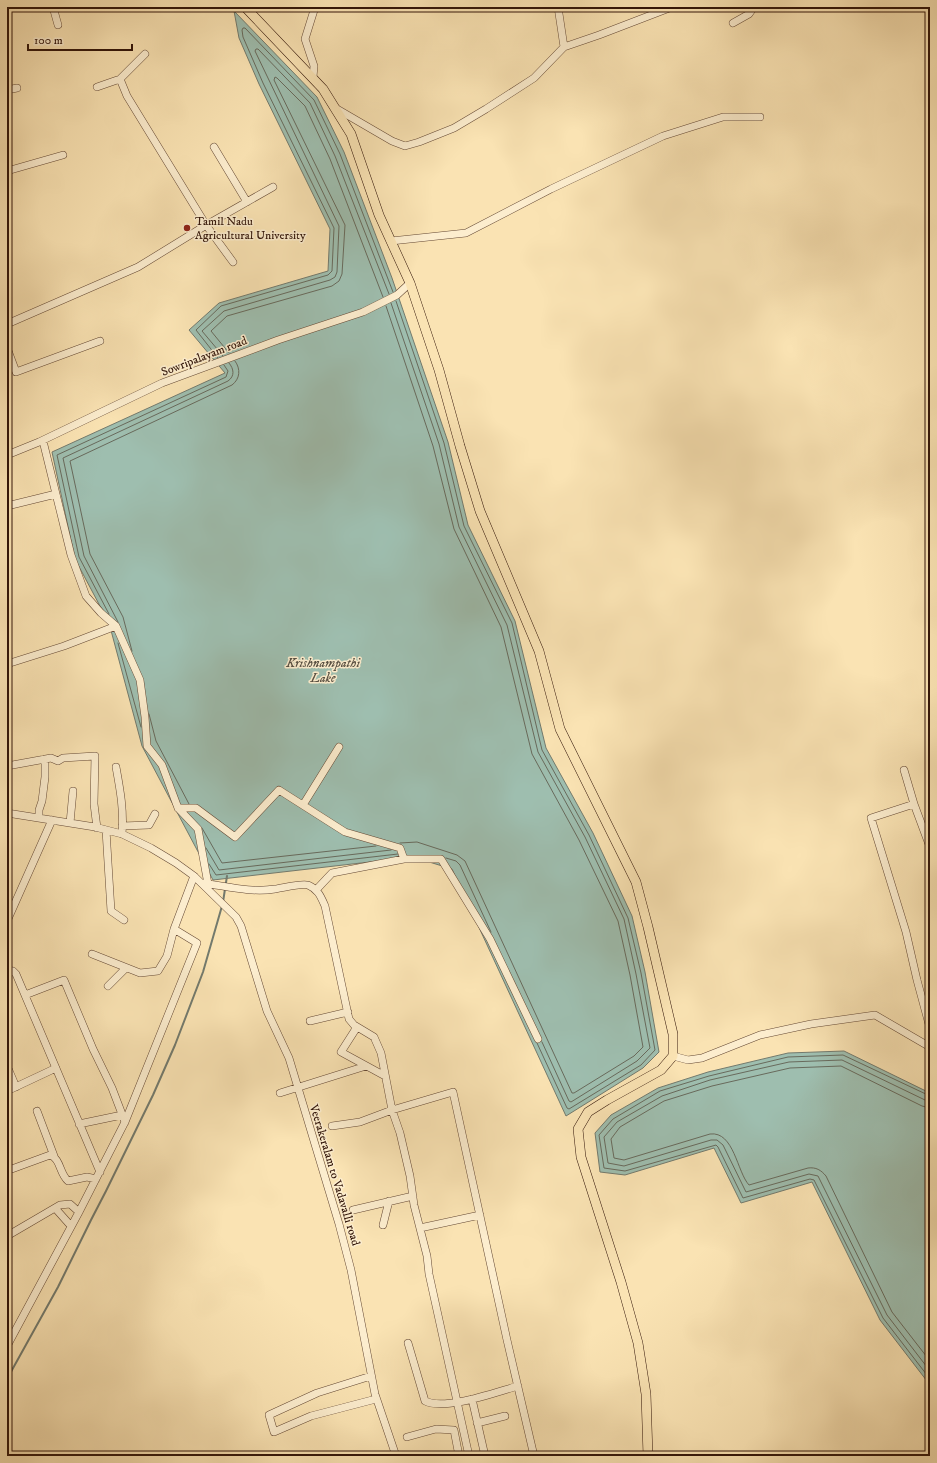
<svg xmlns="http://www.w3.org/2000/svg" width="937" height="1463" viewBox="0 0 937 1463" font-family="'IM FELL DW Pica',serif">
  <rect width="100%" height="100%" fill="#fae3b3"/>
  <filter id="stains"><feTurbulence type="fractalNoise" baseFrequency=".005" numOctaves="4"/><feColorMatrix values="0 0 0 0 .2 0 0 0 0 .09 0 0 0 0 .02 0 0 0 .5 -.17"/></filter>
  <radialGradient id="worn" r=".72"><stop offset=".6" stop-color="#630" stop-opacity="0"/><stop offset="1" stop-color="#630" stop-opacity=".3"/></radialGradient>
  <path fill="#9ebeaf" stroke="#737a6d" d="M 234,11 L 317,97 L 344,152 L 392,278 L 448,442 L 468,525 L 515,621 L 546,748 L 593,833 L 632,916 L 645,972 L 659,1052 L 643,1068 L 566,1116 L 452,869 L 413,857 L 213,880 L 142,746 L 109,623 L 75,559 L 52,452 L 225,373 L 189,330 L 219,303 L 328,271 L 330,229 L 259,84 L 239,38 Z
    M 844,1051 L 930,1093 L 930,1385 L 880,1320 L 812,1182 L 741,1203 L 714,1148 L 625,1175 L 600,1172 L 595,1133 L 611,1115 L 658,1088 L 708,1072 L 788,1053 Z"/>
  <g fill="none" stroke-linecap="round" stroke-linejoin="round">
    <path stroke="#686a5c" stroke-width="1" d="M 396,301 L 444,443 L 464,526 L 512,623 L 542,750 L 589,835 L 628,918 L 641,973 L 655,1050 L 641,1065 L 569,1109 L 567,1108 L 537,1043
      M 391,303 L 439,444 L 459,527 L 507,625 L 538,752 L 585,837 L 624,919 L 636,974 L 650,1048 L 637,1061 L 571,1102 L 569,1101 L 542,1042
      M 386,306 L 433,446 L 454,529 L 501,627 L 532,754 L 579,840 L 618,921 L 630,975 L 643,1047 L 634,1056 L 574,1093 L 572,1093 L 465,861 L 457,855 L 417,842 L 400,843
      M 229,353 L 211,331 L 227,316 L 332,286 L 339,281 L 342,274 L 345,225 L 274,80 L 275,77 L 277,78 L 305,106 L 330,159 L 383,297
      M 223,356 L 202,331 L 224,311 L 330,280 L 335,277 L 337,272 L 339,226 L 255,51 L 256,49 L 258,49 L 310,103 L 335,156 L 389,294
      M 218,358 L 196,330 L 221,306 L 328,275 L 332,271 L 334,228 L 263,83 L 243,37 L 242,30 L 243,28 L 245,28 L 314,100 L 340,154 L 393,292
      M 109,614 L 79,557 L 57,455 L 226,377 L 228,371 L 224,365
      M 118,622 L 84,556 L 63,458 L 228,381 C 235,376 234,369 229,363
      M 118,643 L 141,727
      M 132,651 L 123,617 L 90,554 L 70,461 L 232,385 C 240,379 241,369 235,361
      M 149,714 L 156,741 L 189,804
      M 202,828 L 222,863 L 376,846
      M 206,848 L 219,870 L 391,850
      M 446,858 L 456,861 L 460,865 L 491,932
      M 209,864 L 216,875 L 398,854
      M 930,1096 L 843,1055 L 788,1057 L 709,1076 L 660,1091 L 613,1119 L 599,1135 L 604,1168 L 625,1171 L 716,1145 L 718,1147 L 743,1198 L 810,1179 L 814,1180 L 883,1318 L 930,1379
      M 930,1101 L 925,1100 L 842,1060 L 789,1062 L 710,1080 L 662,1096 L 617,1122 L 604,1137 L 608,1163 L 624,1166 L 711,1140 L 717,1140 L 723,1145 L 746,1192 L 809,1174 L 818,1176 L 887,1315 L 930,1371
      M 930,1108 L 922,1106 L 841,1066 L 790,1068 L 712,1086 L 664,1101 L 620,1127 L 611,1139 L 614,1158 L 624,1160 L 710,1134 C 734,1131 737,1172 749,1185 L 808,1168 C 816,1167 821,1170 826,1176 L 892,1312 L 930,1361"/>
    <path stroke="#737a6d" stroke-width="2" d="M 223,902 L 227,876
      M 7,1379 L 58,1287 L 91,1220 L 106,1191 L 153,1095 L 175,1045 L 203,972 L 222,906"/>
    <defs>
      <path id="minor" d="M 53,7 L 58,25
        M 733,23 L 749,14 L 754,7
        M 564,47 L 599,35 L 672,7
        M 313,77 L 314,66 L 305,39 L 315,7
        M 120,79 L 127,96 L 206,225 L 233,262
        M 97,87 L 120,79 L 145,54
        M 7,90 L 17,88
        M 337,109 L 392,141 L 405,146 L 419,142 L 454,128 L 486,109 L 534,78 L 564,47 L 558,7
        M 214,147 L 247,202
        M 7,171 L 63,155
        M 391,241 L 466,233 L 551,189 L 663,136 L 723,117 L 760,117
        M 7,324 L 138,267 L 208,224 L 273,187
        M 7,348 L 16,372 L 100,341
        M 43,441 L 71,555 L 86,596 L 101,613 L 116,626 L 140,680 L 145,717 L 147,746 L 162,765 L 178,808 L 198,829 L 208,884
        M 7,455 L 39,442 L 162,383 L 278,340 L 363,312 L 397,295 L 410,283
        M 7,506 L 56,494
        M 7,664 L 64,646 L 116,626
        M 7,766 L 51,758 L 58,761 L 63,758 L 95,756 L 94,804 L 97,828
        M 116,767 C 120,789 124,810 122,834
        M 904,770 L 914,804 L 930,847
        M 914,804 L 871,818 L 906,932 L 917,980 L 930,1028
        M 303,805 L 339,747
        M 178,808 L 196,808 L 235,837 L 279,790 L 345,832 L 400,848 L 404,859
        M 7,813 L 95,827 L 122,834 L 151,848 L 176,863 L 194,876 L 236,917 L 241,926 L 267,1011 L 289,1058 L 339,1224 L 351,1270 L 375,1394 L 396,1456
        M 39,818 L 39,810 L 42,801 L 45,777 L 45,759
        M 70,823 L 73,791
        M 122,826 L 149,825 L 155,814
        M 106,830 L 111,911 L 124,920
        M 202,883 C 226,886 251,893 275,889 C 283,888 301,883 308,885 C 318,889 321,897 325,906 L 349,1019 L 354,1025 L 374,1037 L 381,1053 L 392,1110 L 400,1133 L 410,1176 L 414,1205 L 427,1256 L 429,1274 L 469,1456
        M 316,890 L 332,873 L 404,859 L 441,859 L 490,939 L 538,1039
        M 7,921 L 52,820
        M 92,954 L 140,973 L 158,971 L 167,956 L 174,929
        M 7,970 L 13,971 L 16,974 L 100,1172
        M 108,986 L 126,968
        M 25,995 L 64,980 L 93,1049 L 112,1088 L 125,1122
        M 310,1021 L 348,1012
        M 357,1027 L 341,1052 L 385,1076
        M 673,1056 L 688,1060 L 702,1058 L 760,1035 L 811,1024 L 875,1015 L 930,1047
        M 7,1066 L 16,1087
        M 7,1091 L 56,1068
        M 280,1093 L 366,1066
        M 37,1111 L 54,1156
        M 79,1124 L 122,1115
        M 332,1126 L 360,1122 L 392,1110 L 453,1092 L 507,1340 L 534,1456
        M 7,1170 L 9,1170 L 50,1155 C 61,1159 59,1173 68,1181 L 87,1177 L 96,1179
        M 55,1208 L 71,1226
        M 353,1210 L 413,1196
        M 383,1225 L 389,1201
        M 420,1228 L 480,1215
        M 7,1236 L 60,1205 L 70,1204 L 79,1212
        M 408,1343 L 425,1401 C 445,1411 496,1392 518,1386
        M 7,1346 L 79,1212 L 125,1122 L 197,943 L 174,929 L 194,876
        M 371,1376 L 317,1393 L 269,1415 L 274,1432 L 311,1416 L 376,1399
        M 472,1399 L 485,1456
        M 477,1423 L 505,1416
        M 407,1437 L 436,1429 L 454,1430 L 459,1456"/>
      <path id="major" d="M 245,7 L 323,89 L 351,134 L 379,215 L 410,283 L 439,370 L 460,446 L 480,511 L 539,651 L 560,729 L 636,882 L 648,927 L 673,1034 L 673,1056 L 661,1070 L 607,1100 L 588,1112 L 578,1129 L 581,1157 L 621,1282 L 638,1343 L 646,1394 L 648,1456"/>
    </defs>
    <use href="#minor" stroke="#644834" stroke-width="8"/>
    <use href="#major" stroke="#321509" stroke-width="10"/>
    <use href="#minor" stroke="#fcedce" stroke-width="7"/>
    <use href="#major" stroke="#fae3b3" stroke-width="9"/>
  </g>
  <circle fill="#8f2418" stroke="#fcedce" stroke-width="1.5" cx="187" cy="228" r="4"/>
  <g text-anchor="middle" stroke-width="3" stroke-linejoin="round" paint-order="stroke">
    <g font-size="12" fill="#321509" stroke="#fcedce" text-anchor="start">
      <text x="195" y="225">Tamil Nadu<tspan x="195" dy="14">Agricultural University</tspan></text>
    </g>
    <g font-size="12" fill="#321509" stroke="#fcedce">
      <text transform="translate(204 356) rotate(-21)" y="4">Sowripalayam road</text>
      <text transform="translate(335 1175) rotate(73)" y="4">Veerakeralam to Vadavalli road</text>
    </g>
    <g font-size="13" font-style="italic" fill="#585043" stroke="#fcedce">
      <text x="323" y="667">Krishnampathi<tspan x="323" dy="15">Lake</tspan></text>
    </g>
  </g>
  <rect width="937" height="1463" fill="none" stroke="#fae3b3" stroke-width="24"/>
  <rect x="8" y="8" width="921" height="1447" fill="none" stroke="#321509" stroke-width="2"/>
  <rect x="12" y="12" width="913" height="1439" fill="none" stroke="#321509"/>
  <path d="M28 44v6h104v-6" fill="none" stroke="#321509" stroke-width="2"/>
  <text x="34" y="44" font-size="12" fill="#321509" stroke="#fcedce" stroke-width="3" paint-order="stroke">100 m</text>
  <rect width="100%" height="100%" filter="url(#stains)"/>
  <rect width="100%" height="100%" fill="url(#worn)"/>
</svg>
